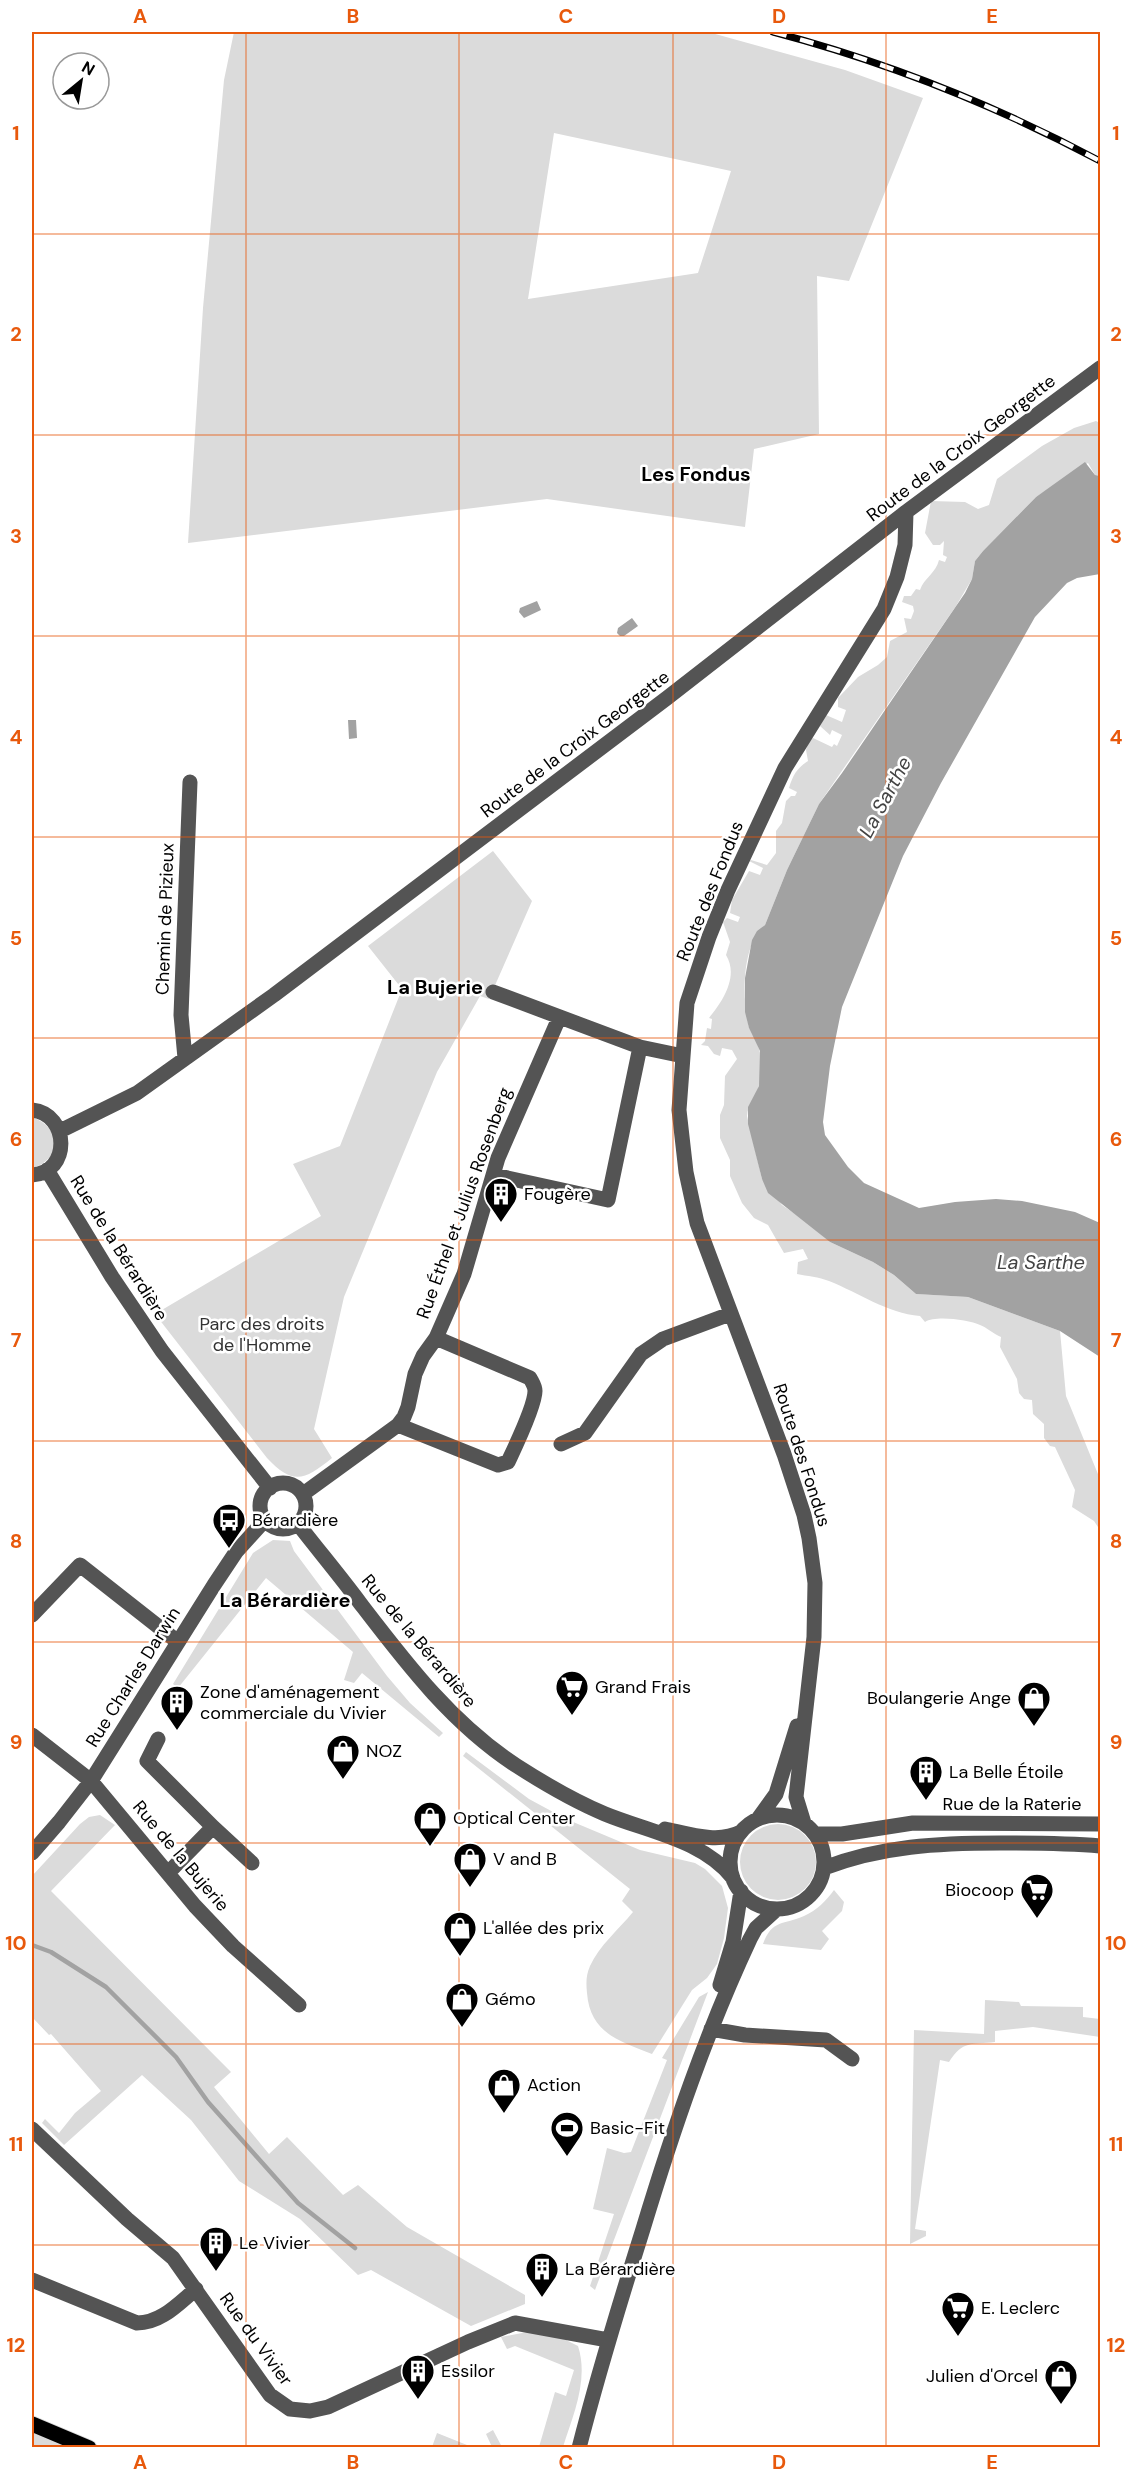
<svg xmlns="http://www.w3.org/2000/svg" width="1132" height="2479" viewBox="0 0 1132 2479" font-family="'DM Sans',sans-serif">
  <rect width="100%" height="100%" fill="#fff"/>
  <path fill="#dbdbdb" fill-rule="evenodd" d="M 234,32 L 708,32 L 845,70 L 923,98 L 849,281 L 817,276 L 819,434 L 754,449 L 745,527 L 547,499 L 188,543 L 203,308 L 224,80 ZM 554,133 L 731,171 L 698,273 L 528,299 Z
    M 1096,421 L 1100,423 L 1100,476 L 1095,475 L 1088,463 L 1036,497 L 983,551 L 975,561 L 972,579 L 956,606 L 819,804 L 787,870 L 765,925 C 741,945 742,1000 749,1027 C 752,1036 759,1044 760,1053 C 761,1062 762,1078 759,1086 C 756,1097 748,1103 747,1116 L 762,1179 L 782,1205 L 807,1222 L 830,1242 L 873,1262 L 894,1275 L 916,1294 L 968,1297 L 1060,1331 L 1066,1396 L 1100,1479 L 1100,1530 L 1094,1521 L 1072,1507 L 1075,1490 L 1055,1447 L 1050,1446 L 1044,1438 L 1044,1424 L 1033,1414 L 1032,1400 L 1024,1399 L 1019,1393 L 1017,1379 L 1000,1347 L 1001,1337 C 994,1334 986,1327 980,1325 C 969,1320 936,1315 925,1322 L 920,1316 C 887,1313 859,1293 829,1281 C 819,1277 807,1276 797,1274 L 798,1262 L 808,1259 L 803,1249 L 784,1253 L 768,1225 L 754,1218 L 742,1203 L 730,1176 L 730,1160 L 720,1138 L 720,1115 L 724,1105 L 725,1076 L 737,1059 L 732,1050 L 722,1048 L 720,1056 L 714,1054 L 708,1046 L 701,1045 L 705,1041 L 707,1028 L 711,1029 L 712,1019 L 709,1018 C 723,1001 739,976 726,955 L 730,942 L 723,922 L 727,918 L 738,922 L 740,917 L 730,913 L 732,900 L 749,871 L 760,875 L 763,868 L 749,861 L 751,860 L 767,865 L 776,853 L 776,831 L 782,823 L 786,801 L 791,796 L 795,796 L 797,792 L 789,788 C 793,775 797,768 808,761 L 806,750 L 809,740 L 813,738 L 832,747 L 834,744 L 837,746 L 842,735 L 832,730 L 830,735 L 820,726 L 826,715 L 842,722 L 846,710 L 838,707 L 838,698 L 858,677 L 878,665 L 887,657 L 890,641 L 907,632 L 904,618 L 911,619 L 914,611 L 913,606 L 902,602 L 904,596 L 911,596 L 916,589 L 920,590 C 924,578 936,573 939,560 L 945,562 L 947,557 L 943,555 L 944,541 L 940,545 L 933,545 L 925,533 L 931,501 L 965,502 L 978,509 L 989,505 L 997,479 L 1042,446 L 1074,428 Z
    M 493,851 L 532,901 L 489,999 L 480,996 L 437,1072 L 344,1297 L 314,1429 L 332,1458 C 305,1480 293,1486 267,1458 L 155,1314 L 321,1216 L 293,1164 L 340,1146 L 402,989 L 368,946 Z
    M 32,1117 C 60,1127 64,1157 33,1168 L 32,1168 Z
    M 273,1540 L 290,1541 L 294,1551 L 387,1676 L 410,1703 L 443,1733 L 439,1737 L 362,1673 L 354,1683 L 344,1680 L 353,1652 L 266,1578 L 178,1688 L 173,1684 L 253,1553 Z
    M 466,1752 L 529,1799 L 566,1819 L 640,1850 L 695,1863 L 705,1869 L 722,1886 L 728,1908 L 724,1938 L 717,1964 L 707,1978 L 692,1990 L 652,2054 C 619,2041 590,2033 587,1993 C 586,1983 586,1975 590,1966 C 599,1946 619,1929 633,1912 L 622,1901 L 630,1889 L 463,1756 Z
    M 100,1815 L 115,1825 L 51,1891 L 231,2072 L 214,2087 L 269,2154 L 287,2137 L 343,2195 L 358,2185 L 407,2227 L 525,2295 L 525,2304 L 471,2326 L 371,2270 L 358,2275 L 300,2219 L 239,2181 L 191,2120 L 142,2075 L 64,2145 L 42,2123 L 45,2119 L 59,2133 L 75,2113 L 101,2091 L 51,2034 L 49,2035 L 32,2017 L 32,1876 L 80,1824 L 89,1817 Z
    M740 1862a38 38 0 1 1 76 0a38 38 0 1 1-76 0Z
    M 834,1890 L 844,1902 L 842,1911 L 822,1931 L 829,1939 L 821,1950 L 763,1944 C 772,1919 784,1925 804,1916 C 816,1911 827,1900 834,1890 Z
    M 708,1992 L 595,2290 L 590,2286 L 614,2214 L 593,2209 L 607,2148 L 624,2153 L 631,2152 L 667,2060 L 662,2058 L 699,1997 Z
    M 985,2000 L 1019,2002 L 1021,2006 L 1083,2007 L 1083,2017 L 1100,2019 L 1100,2037 L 1033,2027 L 995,2031 L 995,2042 C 971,2045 963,2040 949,2062 L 940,2060 L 915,2229 L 926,2231 L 926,2236 L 910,2244 L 914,2030 L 984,2034 Z
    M 527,2332 L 564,2339 L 578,2346 C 589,2380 573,2415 563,2447 L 539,2447 L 555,2392 L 566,2396 L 574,2370 L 515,2346 L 507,2349 L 501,2337 Z
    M 32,2424 L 89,2447 L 32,2447 Z
    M 493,2430 L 502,2447 L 492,2447 L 486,2434 Z
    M 437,2433 L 472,2447 L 432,2447 Z"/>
  <path fill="#a2a2a2" d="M 1085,462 L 1095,475 L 1100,476 L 1100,574 L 1077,578 L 1067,583 L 1035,617 L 941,783 L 903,856 L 842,1007 L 830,1066 L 823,1122 L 825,1135 L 848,1167 L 864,1183 L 919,1208 L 955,1202 L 996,1199 L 1022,1201 L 1075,1212 L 1100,1223 L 1100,1357 L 1060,1331 L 968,1297 L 916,1294 L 894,1275 L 873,1262 L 830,1242 L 768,1193 L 762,1179 L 748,1124 L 748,1107 L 759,1086 L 760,1051 L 749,1028 L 745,1012 L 745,978 L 752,940 L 757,931 L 765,925 L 787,870 L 819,804 L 842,773 L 965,593 L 972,579 L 975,561 L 983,551 L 1036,497 Z
    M 537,601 L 541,610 L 524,618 L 519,612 L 520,608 Z
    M 632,618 L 638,626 L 624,636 L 620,636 L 617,633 L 618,628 Z
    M 348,720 L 356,720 L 357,738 L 349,739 Z"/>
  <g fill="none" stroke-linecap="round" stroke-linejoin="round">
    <path stroke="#a2a2a2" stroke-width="4.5" d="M 32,1945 L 51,1952 L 106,1987 L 176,2057 L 208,2102 L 298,2203 L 355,2248"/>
    <defs>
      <path id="major" d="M 32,2424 L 89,2448"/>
    </defs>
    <use href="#major" stroke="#dbdbdb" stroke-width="17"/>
    <path stroke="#545454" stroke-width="15" d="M 493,992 L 640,1047 L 683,1056
      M 185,1058 L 181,1015 L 190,782
      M 32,1110 C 70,1114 71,1173 32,1175
      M 60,1131 L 137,1093 L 274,995 L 667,698 L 906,512 L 1100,368
      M 47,1170 L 112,1277 L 162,1351 L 270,1488
      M 494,1175 L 608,1200 L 640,1047
      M 398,1425 L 498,1465 L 508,1462 C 515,1447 535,1406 535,1391 C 535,1386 532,1382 530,1378 L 436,1338
      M 561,1444 L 585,1433 L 641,1354 L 663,1339 L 730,1314
      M260 1506a23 23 0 1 1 46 0a23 23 0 1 1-46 0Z
      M 303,1494 L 398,1425 L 404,1417 L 408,1407 L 415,1374 L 423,1356 L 436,1338 L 464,1274 L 498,1158 L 559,1018
      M 298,1524 C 318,1550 340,1576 360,1603 C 406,1663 452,1724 517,1766 C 545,1784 574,1801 605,1814 C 649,1832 703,1840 733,1878
      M 32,1615 L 80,1565 L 178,1642
      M 32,1735 L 91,1781 L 195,1906 L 233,1946 L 299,2005
      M 158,1739 L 147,1761 L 213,1827 L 168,1873
      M730 1862a47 47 0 1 1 94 0a47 47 0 1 1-94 0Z
      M 758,1819 L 776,1794 L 797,1726
      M 804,1823 L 796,1797 L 814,1637 L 815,1583 L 809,1538 L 804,1515 L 784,1454 L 697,1223 L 686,1172 L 679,1110 L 687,1003 L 709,937 L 728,890 L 785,768 L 884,609 L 897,577 L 905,545 L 906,512
      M 213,1827 L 252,1863
      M 665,1829 C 689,1834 718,1844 741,1832
      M 815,1834 L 842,1834 L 913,1823 L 1100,1824
      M 32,1853 L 59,1822 L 91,1781 L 214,1585 L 236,1552 L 265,1520
      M 824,1868 C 881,1846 939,1843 1000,1843 C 1033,1843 1067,1843 1100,1846
      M 720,1985 L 733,1942 L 741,1891
      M 711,2029 L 745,2035 L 826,2040 L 852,2059
      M 32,2129 L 127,2219 L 173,2258 L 270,2395 L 290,2409 L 310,2411 L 328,2407 L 468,2342 L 515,2323 L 608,2340
      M 32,2280 L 137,2323 C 161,2323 178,2304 196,2289
      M 579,2448 C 598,2374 620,2302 643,2229 C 673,2130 706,2033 750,1939 L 756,1928 L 777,1909"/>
    <use href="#major" stroke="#000" stroke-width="15"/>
    <defs>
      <path id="rail" d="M 773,32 C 887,62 997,106 1100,161"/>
    </defs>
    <use href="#rail" stroke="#000" stroke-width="7"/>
    <use href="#rail" stroke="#fff" stroke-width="4.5" stroke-dasharray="14" stroke-linecap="butt"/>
  </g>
  <path fill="none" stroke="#e8590c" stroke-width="1.5" stroke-opacity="0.55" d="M 246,32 L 246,2448M 459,32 L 459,2448M 673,32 L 673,2448M 886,32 L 886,2448M 32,234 L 1100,234M 32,435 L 1100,435M 32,636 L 1100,636M 32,837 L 1100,837M 32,1038 L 1100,1038M 32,1240 L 1100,1240M 32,1441 L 1100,1441M 32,1642 L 1100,1642M 32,1843 L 1100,1843M 32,2044 L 1100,2044M 32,2245 L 1100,2245"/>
  <defs>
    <symbol id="building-pin" viewBox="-11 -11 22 30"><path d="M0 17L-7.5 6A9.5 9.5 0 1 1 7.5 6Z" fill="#000" stroke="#fff"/><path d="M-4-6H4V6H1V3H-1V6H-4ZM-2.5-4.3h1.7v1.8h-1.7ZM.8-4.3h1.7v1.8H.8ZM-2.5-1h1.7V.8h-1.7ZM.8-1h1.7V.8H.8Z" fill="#fff"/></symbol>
    <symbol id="bus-pin" viewBox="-11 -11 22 30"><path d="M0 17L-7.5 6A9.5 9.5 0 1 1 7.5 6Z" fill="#000" stroke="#fff"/><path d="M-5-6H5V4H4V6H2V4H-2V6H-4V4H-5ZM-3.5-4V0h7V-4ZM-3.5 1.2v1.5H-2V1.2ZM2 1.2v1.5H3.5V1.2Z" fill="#fff"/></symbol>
    <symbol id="supermarket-pin" viewBox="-11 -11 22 30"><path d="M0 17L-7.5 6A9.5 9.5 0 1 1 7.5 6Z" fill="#000" stroke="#fff"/><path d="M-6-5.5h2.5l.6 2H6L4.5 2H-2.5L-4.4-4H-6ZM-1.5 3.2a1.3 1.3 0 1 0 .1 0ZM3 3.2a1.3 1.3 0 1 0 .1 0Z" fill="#fff"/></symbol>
    <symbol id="shop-pin" viewBox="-11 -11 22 30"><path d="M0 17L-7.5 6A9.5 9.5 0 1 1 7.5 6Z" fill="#000" stroke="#fff"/><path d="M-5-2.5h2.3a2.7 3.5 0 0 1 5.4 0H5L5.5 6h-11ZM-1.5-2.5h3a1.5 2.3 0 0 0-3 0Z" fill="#fff"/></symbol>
    <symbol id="stadium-pin" viewBox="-11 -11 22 30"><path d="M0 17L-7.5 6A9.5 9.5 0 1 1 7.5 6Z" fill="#000" stroke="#fff"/><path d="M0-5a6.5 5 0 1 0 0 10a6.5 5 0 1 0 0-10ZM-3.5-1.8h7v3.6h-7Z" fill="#fff"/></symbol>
  </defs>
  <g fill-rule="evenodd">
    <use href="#building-pin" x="482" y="1175" width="38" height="52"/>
    <use href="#bus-pin" x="210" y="1501" width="38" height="52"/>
    <use href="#supermarket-pin" x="553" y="1668" width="38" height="52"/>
    <use href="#shop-pin" x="1015" y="1679" width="38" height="52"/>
    <use href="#building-pin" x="158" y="1683" width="38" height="52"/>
    <use href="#shop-pin" x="324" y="1732" width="38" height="52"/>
    <use href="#building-pin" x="907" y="1753" width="38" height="52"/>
    <use href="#shop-pin" x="411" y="1799" width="38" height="52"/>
    <use href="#shop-pin" x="451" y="1840" width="38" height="52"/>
    <use href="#supermarket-pin" x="1018" y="1871" width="38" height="52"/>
    <use href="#shop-pin" x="441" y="1909" width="38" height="52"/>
    <use href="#shop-pin" x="443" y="1980" width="38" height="52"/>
    <use href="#shop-pin" x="485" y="2066" width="38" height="52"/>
    <use href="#stadium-pin" x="548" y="2109" width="38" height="52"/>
    <use href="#building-pin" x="197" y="2224" width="38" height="52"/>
    <use href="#building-pin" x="523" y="2250" width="38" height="52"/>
    <use href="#supermarket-pin" x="939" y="2289" width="38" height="52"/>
    <use href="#building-pin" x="399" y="2352" width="38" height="52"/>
    <use href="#shop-pin" x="1042" y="2357" width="38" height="52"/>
  </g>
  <g text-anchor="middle" stroke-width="5" stroke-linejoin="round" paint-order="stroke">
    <g font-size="18" fill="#000" stroke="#fff">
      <text transform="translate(961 448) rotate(-37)" y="6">Route de la Croix Georgette</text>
      <text transform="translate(575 744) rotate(-37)" y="6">Route de la Croix Georgette</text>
      <text transform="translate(710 891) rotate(-68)" y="6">Route des Fondus</text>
      <text transform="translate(165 919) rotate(-88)" y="6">Chemin de Pizieux</text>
      <text transform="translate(464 1203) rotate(-70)" y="6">Rue Éthel et Julius Rosenberg</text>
      <text transform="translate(119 1248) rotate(58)" y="6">Rue de la Bérardière</text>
      <text transform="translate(802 1455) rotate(72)" y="6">Route des Fondus</text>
      <text transform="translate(419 1641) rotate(50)" y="6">Rue de la Bérardière</text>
      <text transform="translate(133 1677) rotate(-58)" y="6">Rue Charles Darwin</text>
      <text x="1012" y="1810">Rue de la Raterie</text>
      <text transform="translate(181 1856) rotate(50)" y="6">Rue de la Bujerie</text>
      <text transform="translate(256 2339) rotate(54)" y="6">Rue du Vivier</text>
    </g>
    <g font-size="18" fill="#000" stroke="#fff" text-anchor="start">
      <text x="524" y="1200">Fougère</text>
      <text x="252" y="1526">Bérardière</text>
      <text x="595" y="1693">Grand Frais</text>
      <text x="200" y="1698">Zone d'aménagement<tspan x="200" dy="21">commerciale du Vivier</tspan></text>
      <text x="1011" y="1704" text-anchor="end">Boulangerie Ange</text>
      <text x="366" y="1757">NOZ</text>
      <text x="949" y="1778">La Belle Étoile</text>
      <text x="453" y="1824">Optical Center</text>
      <text x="493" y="1865">V and B</text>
      <text x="1014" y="1896" text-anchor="end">Biocoop</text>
      <text x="483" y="1934">L'allée des prix</text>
      <text x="485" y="2005">Gémo</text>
      <text x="527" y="2091">Action</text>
      <text x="590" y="2134">Basic-Fit</text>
      <text x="239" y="2249">Le Vivier</text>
      <text x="565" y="2275">La Bérardière</text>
      <text x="981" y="2314">E. Leclerc</text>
      <text x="441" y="2377">Essilor</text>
      <text x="1038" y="2382" text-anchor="end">Julien d'Orcel</text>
    </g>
    <g font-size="18" fill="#323232" stroke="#fff">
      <text x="262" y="1330">Parc des droits<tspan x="262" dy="21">de l'Homme</tspan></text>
    </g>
    <g font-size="20" font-weight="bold" fill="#000" stroke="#fff">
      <text x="696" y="481">Les Fondus</text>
      <text x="435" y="994">La Bujerie</text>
      <text x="285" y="1607">La Bérardière</text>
    </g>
    <g font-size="20" font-style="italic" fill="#434343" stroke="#fff">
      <text transform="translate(885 797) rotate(-62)" y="7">La Sarthe</text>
      <text x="1041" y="1269">La Sarthe</text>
    </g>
  </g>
  <rect width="1132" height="2479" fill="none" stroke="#ffffff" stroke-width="66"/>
  <g transform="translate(81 81) rotate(30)"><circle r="28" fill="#ffffff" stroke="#999999" stroke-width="1.5"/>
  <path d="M0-4.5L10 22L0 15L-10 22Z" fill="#000000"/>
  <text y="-9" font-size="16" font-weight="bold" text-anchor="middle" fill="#000000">N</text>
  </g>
  <rect x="33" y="33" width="1066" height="2413" fill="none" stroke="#e8590c" stroke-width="2"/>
  <g font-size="20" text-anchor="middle" font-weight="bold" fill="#e8590c">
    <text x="140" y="23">A</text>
    <text x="353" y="23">B</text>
    <text x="566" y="23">C</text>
    <text x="779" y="23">D</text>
    <text x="992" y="23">E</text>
    <text x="16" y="140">1</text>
    <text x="1116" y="140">1</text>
    <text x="16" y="341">2</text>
    <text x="1116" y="341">2</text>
    <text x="16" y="543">3</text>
    <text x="1116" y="543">3</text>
    <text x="16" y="744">4</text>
    <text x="1116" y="744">4</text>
    <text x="16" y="945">5</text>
    <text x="1116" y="945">5</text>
    <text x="16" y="1146">6</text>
    <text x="1116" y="1146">6</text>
    <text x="16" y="1347">7</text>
    <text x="1116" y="1347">7</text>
    <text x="16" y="1548">8</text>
    <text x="1116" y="1548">8</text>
    <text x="16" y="1749">9</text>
    <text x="1116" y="1749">9</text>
    <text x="16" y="1950">10</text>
    <text x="1116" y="1950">10</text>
    <text x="16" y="2151">11</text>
    <text x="1116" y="2151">11</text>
    <text x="16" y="2352">12</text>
    <text x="1116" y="2352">12</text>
    <text x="140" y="2469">A</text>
    <text x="353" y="2469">B</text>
    <text x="566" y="2469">C</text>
    <text x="779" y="2469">D</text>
    <text x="992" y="2469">E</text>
  </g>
</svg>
